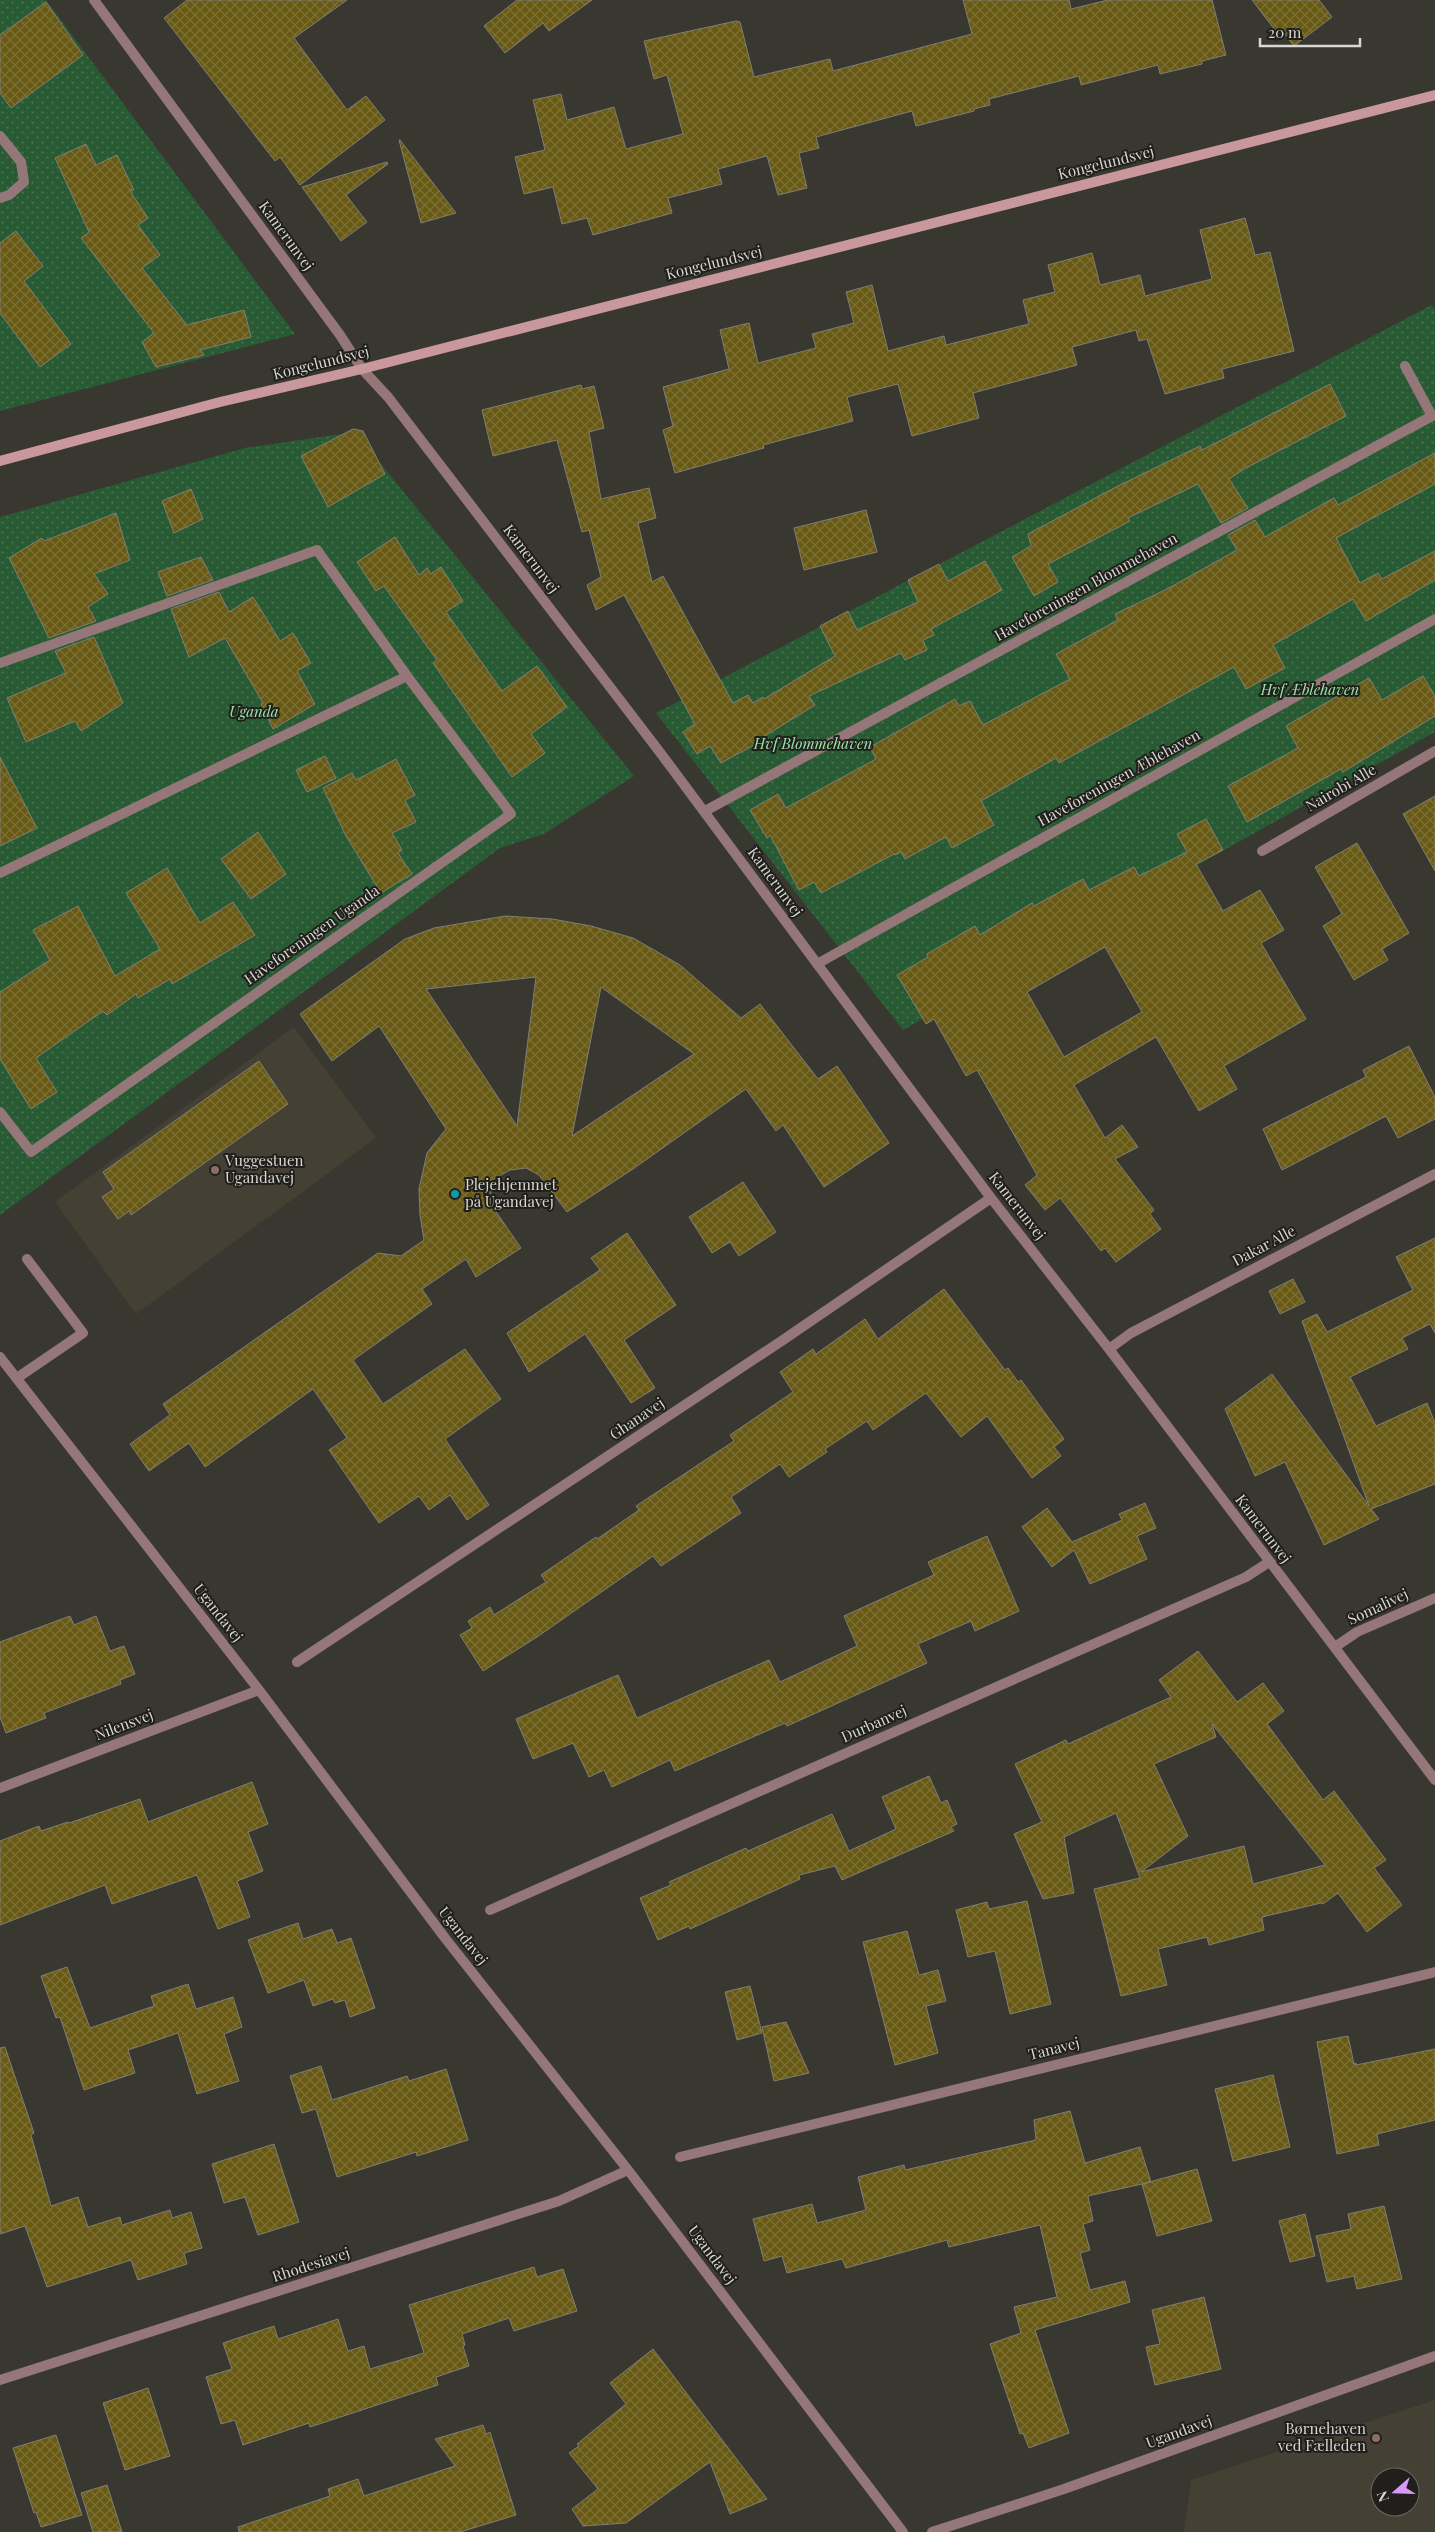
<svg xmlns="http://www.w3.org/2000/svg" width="1435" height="2532" viewBox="0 0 1435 2532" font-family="'Playfair Display',serif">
  <defs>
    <pattern id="park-dots" width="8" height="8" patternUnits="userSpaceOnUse" patternTransform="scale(1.25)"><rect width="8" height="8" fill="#285b34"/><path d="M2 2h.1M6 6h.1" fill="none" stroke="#467250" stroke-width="1.8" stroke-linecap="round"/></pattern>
    <pattern id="building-cross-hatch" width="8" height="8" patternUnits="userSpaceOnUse" patternTransform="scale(1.25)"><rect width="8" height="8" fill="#685914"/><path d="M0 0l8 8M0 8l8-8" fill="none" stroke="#7d7035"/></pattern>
  </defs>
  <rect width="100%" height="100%" fill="#393830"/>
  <path fill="#444033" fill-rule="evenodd" d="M 294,1027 L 376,1138 L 136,1314 L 55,1202 Z
    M 1435,2400 L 1435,2532 L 1184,2532 L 1191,2480 ZM 1380,2477 L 1410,2477 L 1410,2507 L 1380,2507 Z"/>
  <path fill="url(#park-dots)" d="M 0,0 L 46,0 L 295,334 L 0,411 Z
    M 1432,305 L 1435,309 L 1435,732 L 903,1030 L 656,713 Z
    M 355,432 L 634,776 L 544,834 L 500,848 L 0,1215 L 0,517 L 245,448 Z"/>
  <path fill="url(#building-cross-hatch)" stroke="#807e75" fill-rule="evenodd" d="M 187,0 L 347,0 L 294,38 L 347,110 L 366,96 L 385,120 L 300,185 L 280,157 L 275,161 L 164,18 Z
    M 517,0 L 592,0 L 549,31 L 543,23 L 505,53 L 484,26 Z
    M 963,0 L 1069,0 L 1071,9 L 1108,0 L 1212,0 L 1226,55 L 1202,61 L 1202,64 L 1160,74 L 1158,65 L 1081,85 L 1079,76 L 989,99 L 990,105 L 974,109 L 974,111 L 916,126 L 912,111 L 816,137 L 819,148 L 799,153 L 807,188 L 778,195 L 767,156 L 718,169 L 722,184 L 668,198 L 672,213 L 593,235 L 587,218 L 562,224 L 553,187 L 524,194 L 515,157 L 545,150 L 533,100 L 561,94 L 567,120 L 614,107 L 626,149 L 683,134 L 667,75 L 654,79 L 644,41 L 736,21 L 740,22 L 754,77 L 830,59 L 833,71 L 972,34 Z
    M 1252,0 L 1319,0 L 1332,17 L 1294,46 L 1282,31 L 1278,34 Z
    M 46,2 L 83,55 L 11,108 L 0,93 L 0,35 Z
    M 399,140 L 400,140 L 456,213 L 421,223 Z
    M 86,144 L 96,165 L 117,155 L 134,190 L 130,191 L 148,218 L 138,225 L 160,255 L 142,268 L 187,325 L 244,310 L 251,337 L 200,350 L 204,355 L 156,367 L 142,342 L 154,333 L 81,238 L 89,232 L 55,158 Z
    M 387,162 L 388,164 L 346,195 L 367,222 L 341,241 L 302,187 Z
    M 1245,218 L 1255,255 L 1270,252 L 1294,351 L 1222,369 L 1224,378 L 1165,394 L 1147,339 L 1139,341 L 1136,330 L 1072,347 L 1077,365 L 973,393 L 979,418 L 912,436 L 898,384 L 847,397 L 853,421 L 763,445 L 764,448 L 675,473 L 663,430 L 673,426 L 663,387 L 729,369 L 720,330 L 749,323 L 758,363 L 816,348 L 812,334 L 854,323 L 846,292 L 872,285 L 888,351 L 944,336 L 946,345 L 1029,324 L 1023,300 L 1055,292 L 1048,265 L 1092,253 L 1100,285 L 1140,275 L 1145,296 L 1212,279 L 1200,230 Z
    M 16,231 L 43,266 L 24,281 L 71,344 L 40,367 L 0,313 L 0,243 Z
    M 1330,384 L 1346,416 L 1244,469 L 1229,479 L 1248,508 L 1221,523 L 1198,484 L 1128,518 L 1130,521 L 1048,564 L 1058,582 L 1034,596 L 1012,557 L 1031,546 L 1028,534 L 1116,487 L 1200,446 L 1202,450 Z
    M 581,385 L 582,389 L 594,386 L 604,428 L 589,432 L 601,499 L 649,488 L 656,518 L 638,523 L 652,582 L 663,576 L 733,703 L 748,695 L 753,703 L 763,697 L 764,699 L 835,656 L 820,626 L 848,611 L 857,630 L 918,602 L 908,580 L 939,564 L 948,581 L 985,561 L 1002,590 L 931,629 L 934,635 L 923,640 L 927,650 L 905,660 L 901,653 L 809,696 L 815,705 L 755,742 L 756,744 L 721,763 L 710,746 L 697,754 L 683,732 L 695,724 L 624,595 L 596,610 L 587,585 L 601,577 L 589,530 L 582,532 L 557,440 L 493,456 L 482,410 Z
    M 353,429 L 363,431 L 385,474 L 328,507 L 301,456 Z
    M 1435,453 L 1435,484 L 1336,538 L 1360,583 L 1378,573 L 1382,579 L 1435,551 L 1435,580 L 1366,621 L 1353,599 L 1273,645 L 1285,668 L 1246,689 L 1234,667 L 1059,763 L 1056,758 L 981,801 L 994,825 L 952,848 L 946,837 L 905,859 L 901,852 L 895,855 L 894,854 L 821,893 L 814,882 L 799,890 L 770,835 L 767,838 L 750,810 L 778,794 L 786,808 L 876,759 L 870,747 L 955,699 L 959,706 L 970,701 L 983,725 L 1070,679 L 1056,654 L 1118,620 L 1115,614 L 1167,589 L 1237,550 L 1228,535 L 1255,520 L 1265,537 L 1334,498 L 1338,505 Z
    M 191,489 L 203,519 L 174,533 L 162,501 Z
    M 866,510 L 877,552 L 804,570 L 794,528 Z
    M 116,513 L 130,560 L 94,574 L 108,594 L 88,607 L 96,621 L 49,638 L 9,558 L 42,538 L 44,541 Z
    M 395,537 L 419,575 L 427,568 L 431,574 L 441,567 L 463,601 L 446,612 L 502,691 L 537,666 L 567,707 L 531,734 L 545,753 L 512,777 L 433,663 L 437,660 L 384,586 L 376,591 L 357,562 Z
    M 201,557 L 213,580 L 167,596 L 158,572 Z
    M 219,592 L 229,612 L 253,597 L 280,641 L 293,633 L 311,663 L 297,671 L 315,704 L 273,729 L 261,704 L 263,703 L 225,638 L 189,657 L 171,609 Z
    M 94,637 L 123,703 L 81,731 L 75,721 L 26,742 L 7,698 L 66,673 L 55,651 Z
    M 1423,676 L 1435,696 L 1435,716 L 1343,772 L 1341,769 L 1247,822 L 1228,786 L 1298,748 L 1286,726 L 1369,678 L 1382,700 Z
    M 325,756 L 336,778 L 307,792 L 296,770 Z
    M 0,757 L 37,828 L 0,846 Z
    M 396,759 L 415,795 L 405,800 L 416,822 L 392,833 L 402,850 L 398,853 L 412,874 L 381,893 L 346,836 L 323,788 L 352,773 L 356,780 Z
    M 1435,796 L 1435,871 L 1403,814 Z
    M 1206,819 L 1223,850 L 1196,864 L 1223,911 L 1260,890 L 1284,930 L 1261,943 L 1306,1019 L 1224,1066 L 1237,1089 L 1199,1111 L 1156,1037 L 1074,1085 L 1105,1138 L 1122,1125 L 1138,1147 L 1115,1159 L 1154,1210 L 1150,1214 L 1161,1229 L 1116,1262 L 1105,1248 L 1101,1251 L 1060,1198 L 1045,1210 L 1025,1185 L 1037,1175 L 977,1070 L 966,1076 L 934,1019 L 926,1024 L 897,975 L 928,957 L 927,954 L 975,926 L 980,935 L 1032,903 L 1034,906 L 1083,879 L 1089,890 L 1134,867 L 1139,876 L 1187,852 L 1177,834 ZM 1105,947 L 1142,1012 L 1064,1057 L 1027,992 Z
    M 258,832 L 286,874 L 251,899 L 221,859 Z
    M 1357,843 L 1409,933 L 1382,949 L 1388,960 L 1354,980 L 1323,926 L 1342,914 L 1315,867 Z
    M 167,868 L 200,923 L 233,902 L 255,935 L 172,984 L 170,979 L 138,998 L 136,994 L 107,1015 L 103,1011 L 36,1058 L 57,1092 L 31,1109 L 0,1059 L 0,992 L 50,960 L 33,930 L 78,906 L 115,976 L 160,949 L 126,893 Z
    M 505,916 L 552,919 L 591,926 L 633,938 L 680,965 L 741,1018 L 760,1004 L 818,1079 L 837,1066 L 889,1143 L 824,1187 L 783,1125 L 776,1131 L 746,1089 L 633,1169 L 567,1212 L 539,1175 L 526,1168 L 510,1170 L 492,1180 L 490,1203 L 521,1248 L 476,1277 L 466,1259 L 422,1289 L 432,1304 L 353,1360 L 383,1404 L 465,1349 L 501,1399 L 445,1439 L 489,1505 L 467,1520 L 450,1495 L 429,1510 L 419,1496 L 379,1523 L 329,1450 L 347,1438 L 313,1389 L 205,1467 L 189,1443 L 149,1471 L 130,1444 L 170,1415 L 163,1404 L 378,1253 L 401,1256 L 424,1240 L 420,1215 L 419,1189 L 427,1153 L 446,1129 L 379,1026 L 332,1061 L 300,1014 L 405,939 L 434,928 ZM 536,977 L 517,1126 L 426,989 ZM 601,987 L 694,1054 L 572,1136 Z
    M 1409,1046 L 1435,1097 L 1435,1119 L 1398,1138 L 1386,1116 L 1282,1170 L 1263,1129 L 1366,1077 L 1363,1070 Z
    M 259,1061 L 288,1104 L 131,1215 L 129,1211 L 118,1219 L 102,1197 L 114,1189 L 103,1172 Z
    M 743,1182 L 776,1232 L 739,1256 L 730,1242 L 712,1253 L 689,1217 Z
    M 627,1233 L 676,1305 L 624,1340 L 655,1388 L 631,1403 L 585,1334 L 529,1372 L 507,1333 L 600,1270 L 591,1258 Z
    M 1435,1238 L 1435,1333 L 1430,1324 L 1402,1338 L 1408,1349 L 1350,1377 L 1376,1426 L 1427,1403 L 1435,1423 L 1435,1484 L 1371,1509 L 1379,1519 L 1324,1545 L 1285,1462 L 1255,1476 L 1225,1409 L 1272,1374 L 1369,1506 L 1302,1321 L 1317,1314 L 1327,1332 L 1413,1290 L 1396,1257 Z
    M 1293,1279 L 1305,1302 L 1280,1314 L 1269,1291 Z
    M 944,1289 L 1005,1370 L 1008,1368 L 1018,1382 L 1021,1380 L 1064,1439 L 1054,1447 L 1061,1456 L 1032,1478 L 987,1416 L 961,1437 L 926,1393 L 873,1430 L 867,1421 L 825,1449 L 827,1452 L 789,1477 L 780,1464 L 731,1497 L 741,1513 L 661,1566 L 653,1556 L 537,1637 L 483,1671 L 460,1635 L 472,1628 L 468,1621 L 490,1607 L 494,1615 L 546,1582 L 541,1575 L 596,1537 L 597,1539 L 639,1510 L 636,1506 L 734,1441 L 730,1435 L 793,1392 L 780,1372 L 813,1349 L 816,1354 L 865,1319 L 878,1339 Z
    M 1145,1503 L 1156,1528 L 1137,1536 L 1147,1559 L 1090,1584 L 1074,1550 L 1052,1567 L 1022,1527 L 1047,1508 L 1072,1542 L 1122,1520 L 1119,1514 Z
    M 987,1536 L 1019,1611 L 975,1631 L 971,1621 L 918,1644 L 927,1663 L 787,1726 L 785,1723 L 675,1771 L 670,1760 L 612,1787 L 604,1770 L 589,1777 L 573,1743 L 533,1759 L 516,1719 L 618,1675 L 637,1718 L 769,1660 L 780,1682 L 857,1646 L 844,1616 L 934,1575 L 928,1562 Z
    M 70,1616 L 74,1625 L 96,1616 L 110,1651 L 124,1646 L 135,1674 L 120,1680 L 121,1684 L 44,1713 L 46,1718 L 6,1733 L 0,1717 L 0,1642 Z
    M 1198,1651 L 1237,1702 L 1263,1683 L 1284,1711 L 1267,1724 L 1323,1800 L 1334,1791 L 1386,1860 L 1374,1868 L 1402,1905 L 1367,1932 L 1338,1893 L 1323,1904 L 1321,1903 L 1262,1917 L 1264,1930 L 1209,1945 L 1207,1937 L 1158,1949 L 1167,1985 L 1121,1996 L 1094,1889 L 1140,1878 L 1116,1813 L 1064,1837 L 1074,1893 L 1043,1899 L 1014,1834 L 1042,1822 L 1015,1764 L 1066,1740 L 1068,1744 L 1171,1697 L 1159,1680 ZM 1212,1724 L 1298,1831 L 1325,1865 L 1253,1884 L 1244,1846 L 1141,1872 L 1188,1836 L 1154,1764 L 1216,1737 Z
    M 929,1776 L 941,1803 L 947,1800 L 957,1824 L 951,1827 L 954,1831 L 842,1880 L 835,1866 L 799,1875 L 800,1879 L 690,1929 L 689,1926 L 658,1940 L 640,1898 L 671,1885 L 669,1882 L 746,1848 L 748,1851 L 832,1814 L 849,1851 L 896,1829 L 882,1797 Z
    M 252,1782 L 268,1824 L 248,1832 L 263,1871 L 237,1881 L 250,1917 L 218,1929 L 197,1875 L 112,1904 L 105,1885 L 0,1925 L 0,1841 L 39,1826 L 41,1831 L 68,1822 L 69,1823 L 140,1799 L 148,1822 Z
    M 1027,1901 L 1051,2004 L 1010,2014 L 995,1951 L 968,1957 L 956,1910 L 987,1902 L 989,1909 Z
    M 298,1923 L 303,1939 L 332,1929 L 337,1943 L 351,1938 L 375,2008 L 350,2017 L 345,2000 L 335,2003 L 333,1999 L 313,2006 L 304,1980 L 268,1993 L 248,1940 Z
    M 907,1931 L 919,1975 L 938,1970 L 946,2001 L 926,2006 L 938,2053 L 895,2065 L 863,1942 Z
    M 67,1967 L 90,2028 L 154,2006 L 151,1996 L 188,1984 L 196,2009 L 233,1997 L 242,2027 L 224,2034 L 239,2081 L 197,2094 L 178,2033 L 128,2050 L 135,2073 L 84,2090 L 60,2017 L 56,2018 L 41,1976 Z
    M 750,1986 L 762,2033 L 737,2040 L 725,1992 Z
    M 786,2022 L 809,2073 L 774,2081 L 762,2027 Z
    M 1348,2036 L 1354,2064 L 1356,2063 L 1356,2065 L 1435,2049 L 1435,2120 L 1377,2134 L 1379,2145 L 1337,2154 L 1317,2042 Z
    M 5,2047 L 34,2133 L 31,2135 L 51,2206 L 78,2197 L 88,2227 L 120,2217 L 122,2225 L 170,2210 L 172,2218 L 191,2212 L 202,2248 L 184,2253 L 187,2264 L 138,2280 L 131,2260 L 47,2287 L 25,2226 L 0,2234 L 0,2048 Z
    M 321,2066 L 332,2100 L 407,2076 L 409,2081 L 446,2069 L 468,2140 L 417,2156 L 416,2152 L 337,2177 L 316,2109 L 302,2113 L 290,2076 Z
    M 1273,2075 L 1290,2147 L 1233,2161 L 1215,2089 Z
    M 1070,2111 L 1085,2163 L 1140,2147 L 1151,2182 L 1088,2196 L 1093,2221 L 1083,2224 L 1090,2250 L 1080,2253 L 1090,2290 L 1125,2281 L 1130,2302 L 1035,2330 L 1069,2433 L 1029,2448 L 1023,2433 L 1020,2434 L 990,2344 L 1021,2333 L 1014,2307 L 1057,2297 L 1040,2225 L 949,2247 L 947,2240 L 846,2268 L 842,2259 L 787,2273 L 782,2256 L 764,2261 L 753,2219 L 812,2204 L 817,2223 L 866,2210 L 858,2177 L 904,2165 L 905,2170 L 1036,2140 L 1034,2120 Z
    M 274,2144 L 299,2222 L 258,2235 L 245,2197 L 224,2203 L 212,2164 Z
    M 1197,2169 L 1212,2221 L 1157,2236 L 1142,2184 Z
    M 1384,2206 L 1402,2279 L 1357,2289 L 1354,2276 L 1327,2282 L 1316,2236 L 1351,2229 L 1348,2214 Z
    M 1305,2214 L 1315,2256 L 1290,2262 L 1279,2221 Z
    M 534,2267 L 537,2277 L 563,2269 L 577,2311 L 514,2331 L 509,2318 L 462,2334 L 465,2345 L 463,2346 L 469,2366 L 436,2377 L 438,2385 L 310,2427 L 309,2423 L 243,2445 L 235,2420 L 221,2424 L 206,2377 L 232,2369 L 223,2343 L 274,2326 L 278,2339 L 338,2319 L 348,2351 L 364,2346 L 370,2369 L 424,2353 L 409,2305 Z
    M 1204,2297 L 1221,2369 L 1155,2385 L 1146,2347 L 1160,2344 L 1152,2310 Z
    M 653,2349 L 767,2499 L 730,2514 L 710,2462 L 626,2523 L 583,2526 L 572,2509 L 598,2489 L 569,2453 L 579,2446 L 577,2444 L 626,2404 L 610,2383 Z
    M 148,2388 L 170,2456 L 125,2470 L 103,2403 Z
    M 483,2425 L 486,2434 L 490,2432 L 516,2515 L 460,2532 L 239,2532 L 238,2527 L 330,2496 L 328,2489 L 358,2479 L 364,2496 L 455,2466 L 435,2439 Z
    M 56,2435 L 82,2515 L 41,2527 L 36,2512 L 34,2513 L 13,2448 Z
    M 107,2485 L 122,2532 L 93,2532 L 81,2493 Z"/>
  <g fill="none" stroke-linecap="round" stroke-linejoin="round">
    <path stroke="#957679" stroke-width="10" d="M 0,136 L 21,162 L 24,182 L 9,195 L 0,198
      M 0,663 L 317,550 L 407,676 L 511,814 L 31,1152 L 0,1112
      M 705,811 L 1432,416 L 1405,366
      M 0,873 L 407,676
      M 817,964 L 1435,619
      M 17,1378 L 83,1333 L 27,1259"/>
    <path stroke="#957679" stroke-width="10" d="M 94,0 L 340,335 L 362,369 L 388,397 L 662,755 L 991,1198 L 1109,1349 L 1435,1780
      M 1262,851 L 1435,751
      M 1109,1349 L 1131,1333 L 1435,1174
      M 0,1357 L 259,1690 L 445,1938 L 628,2170 L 903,2532
      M 1335,1647 L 1357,1632 L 1435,1598
      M 297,1662 L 783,1340 L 991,1198
      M 0,1788 L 259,1690
      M 490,1910 L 1246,1577 L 1269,1562
      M 680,2157 L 1435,1972
      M 0,2380 L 559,2201 L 628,2170
      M 932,2532 L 1064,2489 L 1435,2356"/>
    <path stroke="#c9989d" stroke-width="10" d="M 0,461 L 220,402 L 362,369 L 1435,95"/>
  </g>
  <g fill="#8d6e63" stroke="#201f1b" stroke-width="2">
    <circle cx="215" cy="1170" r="5"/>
    <circle cx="1376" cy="2438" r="5"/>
  </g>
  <circle fill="#0f9aa8" stroke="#201f1b" stroke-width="2" cx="455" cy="1194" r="5"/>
  <g text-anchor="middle" stroke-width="4" stroke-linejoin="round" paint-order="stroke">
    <g font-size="15" fill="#d8d7d2" stroke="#201f1b">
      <text transform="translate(1106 163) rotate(-14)" y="5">Kongelundsvej</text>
      <text transform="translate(286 236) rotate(54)" y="5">Kamerunvej</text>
      <text transform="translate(714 263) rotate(-14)" y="5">Kongelundsvej</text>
      <text transform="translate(321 363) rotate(-14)" y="5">Kongelundsvej</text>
      <text transform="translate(531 559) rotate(53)" y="5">Kamerunvej</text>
      <text transform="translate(1086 587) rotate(-29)" y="5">Haveforeningen Blommehaven</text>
      <text transform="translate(1119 778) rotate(-29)" y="5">Haveforeningen Æblehaven</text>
      <text transform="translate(1341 788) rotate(-30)" y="5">Nairobi Alle</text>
      <text transform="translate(775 882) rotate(54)" y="5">Kamerunvej</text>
      <text transform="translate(312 935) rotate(-35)" y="5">Haveforeningen Uganda</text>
      <text transform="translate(1017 1206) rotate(52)" y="5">Kamerunvej</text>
      <text transform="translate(1264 1246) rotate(-28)" y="5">Dakar Alle</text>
      <text transform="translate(637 1419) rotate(-34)" y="5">Ghanavej</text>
      <text transform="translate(1263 1529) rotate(53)" y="5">Kamerunvej</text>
      <text transform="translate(1378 1607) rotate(-25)" y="5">Somalivej</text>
      <text transform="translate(218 1613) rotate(52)" y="5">Ugandavej</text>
      <text transform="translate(874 1724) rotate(-24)" y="5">Durbanvej</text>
      <text transform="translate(124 1725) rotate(-21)" y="5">Nilensvej</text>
      <text transform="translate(463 1936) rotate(52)" y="5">Ugandavej</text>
      <text transform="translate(1054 2049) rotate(-14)" y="5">Tanavej</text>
      <text transform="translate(712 2255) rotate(53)" y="5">Ugandavej</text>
      <text transform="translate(311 2265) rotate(-18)" y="5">Rhodesiavej</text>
      <text transform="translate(1179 2432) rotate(-20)" y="5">Ugandavej</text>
    </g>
    <g font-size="15" font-style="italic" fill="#98e6a7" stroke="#201f1b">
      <text x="1310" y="695">Hvf Æblehaven</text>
      <text x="254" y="717">Uganda</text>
      <text x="813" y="749">Hvf Blommehaven</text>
    </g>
    <g font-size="15" fill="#d8d7d2" stroke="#201f1b" text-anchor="start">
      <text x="225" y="1166">Vuggestuen<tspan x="225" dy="17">Ugandavej</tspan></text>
      <text x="465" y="1190">Plejehjemmet<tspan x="465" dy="17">på Ugandavej</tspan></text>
      <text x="1366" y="2434" text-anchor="end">Børnehaven<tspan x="1366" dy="17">ved Fælleden</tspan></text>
    </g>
  </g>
  <g transform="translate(1395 2492) rotate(250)"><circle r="24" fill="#201f1b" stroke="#6a6964"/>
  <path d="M0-4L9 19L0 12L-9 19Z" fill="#d69bfa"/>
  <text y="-8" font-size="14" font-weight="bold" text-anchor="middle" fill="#d8d7d2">N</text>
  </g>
  <path d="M1260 38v8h100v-8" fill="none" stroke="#d8d7d2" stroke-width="2.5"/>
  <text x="1268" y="38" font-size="15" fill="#d8d7d2" stroke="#201f1b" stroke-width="4" paint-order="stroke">20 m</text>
</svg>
